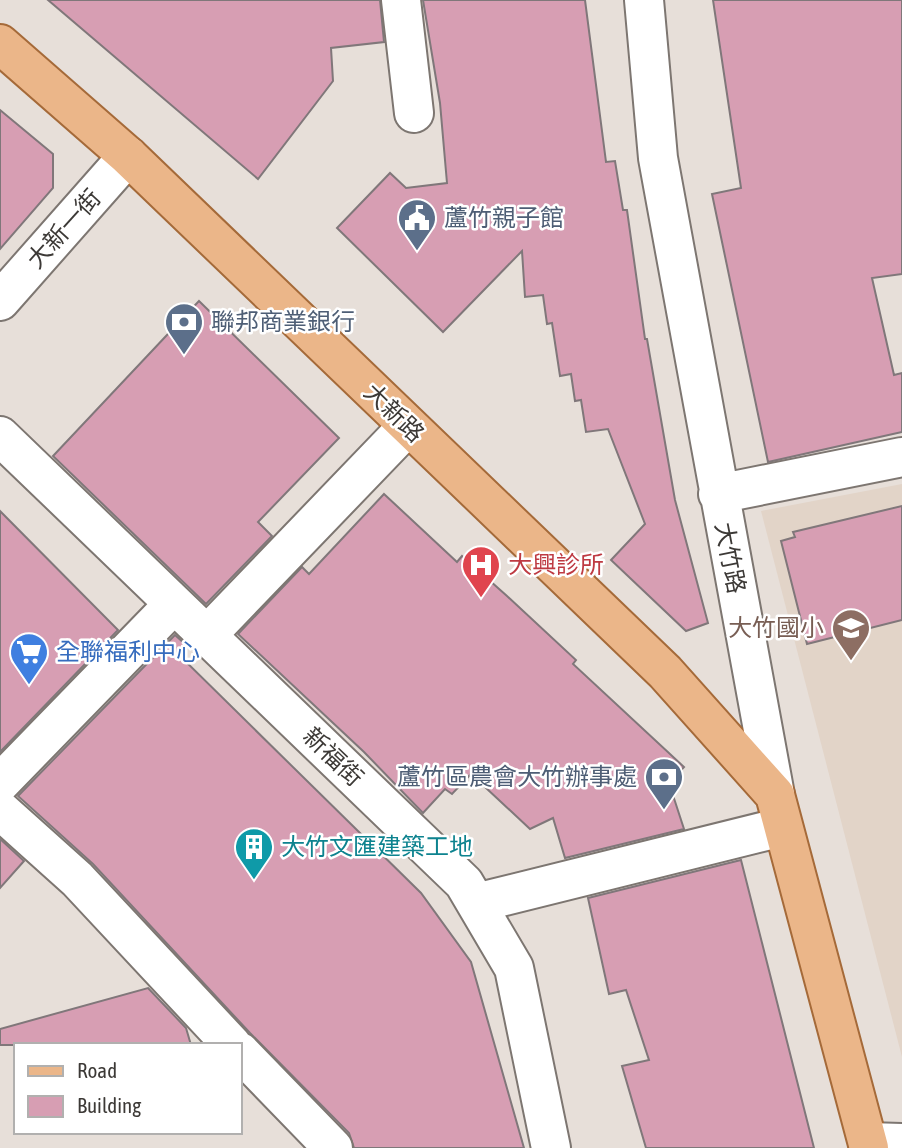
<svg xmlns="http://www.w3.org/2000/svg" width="902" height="1148" viewBox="0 0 902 1148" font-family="'Asap Condensed','Noto Sans TC',sans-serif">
  <rect width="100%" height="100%" fill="#e7dfd9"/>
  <path fill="#e2d4c8" d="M 902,484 L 902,1057 L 761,511 Z"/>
  <path fill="#d79eb3" stroke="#80777a" stroke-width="2" d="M 48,0 L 380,0 L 384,42 L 331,48 L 333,81 L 258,179 Z
    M 423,0 L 585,0 L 606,162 L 615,161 L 623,210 L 627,210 L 645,339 L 647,339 L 675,500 L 708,623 L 686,631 L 611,560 L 645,524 L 608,429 L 586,432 L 581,400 L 575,401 L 571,374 L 560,376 L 552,323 L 547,324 L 543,295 L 525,297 L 522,251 L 443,332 L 337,228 L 390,173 L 406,188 L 447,183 L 440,103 Z
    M 713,0 L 902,0 L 902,274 L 872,278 L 894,375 L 902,373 L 902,432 L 768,462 L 712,194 L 741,188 Z
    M 0,110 L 53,154 L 53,188 L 0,249 Z
    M 199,301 L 339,438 L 258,522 L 272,536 L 206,604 L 53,456 Z
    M 384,494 L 457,562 L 462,556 L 507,596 L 576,660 L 573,664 L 684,767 L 669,783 L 684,829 L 565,858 L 553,818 L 530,829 L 471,774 L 452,794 L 445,789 L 423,813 L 364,752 L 238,634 L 302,567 L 309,574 Z
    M 902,506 L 902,620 L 807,644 L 781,541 L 795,537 L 793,532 Z
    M 0,511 L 118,630 L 0,752 Z
    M 175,635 L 185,644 L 177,653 L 421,893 L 471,962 L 524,1148 L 354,1148 L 349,1133 L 250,1033 L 93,864 L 18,796 Z
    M 0,839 L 24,861 L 0,888 Z
    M 741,860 L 814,1148 L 646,1148 L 622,1066 L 649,1060 L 626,990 L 609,994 L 588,898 Z
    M 148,988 L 186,1028 L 191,1045 L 0,1045 L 0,1029 Z"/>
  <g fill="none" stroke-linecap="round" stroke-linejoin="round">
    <defs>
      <path id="minor" d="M 401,0 L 414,113
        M 644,0 L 658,158 L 775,795
        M 0,301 L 128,156
        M 0,436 L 464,883 L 514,968 L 551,1148
        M 718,494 L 902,457
        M 207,635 L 408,426
        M 0,783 L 174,604
        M 0,810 L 77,879 L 232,1045
        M 476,903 L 782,827
        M 240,1052 L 333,1148
        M 868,1142 L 902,1143"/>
      <path id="major" d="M 0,44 L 128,156 L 665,672 L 775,795 L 869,1148"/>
    </defs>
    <use href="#minor" stroke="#7d7671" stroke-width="42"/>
    <use href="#major" stroke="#a56a39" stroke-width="42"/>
    <use href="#minor" stroke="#fff" stroke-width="38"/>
    <use href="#major" stroke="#ebb689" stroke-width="38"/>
  </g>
  <defs>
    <symbol id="civic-pin" viewBox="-11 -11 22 30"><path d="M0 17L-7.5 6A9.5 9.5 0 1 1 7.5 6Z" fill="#5c6f8a" stroke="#fff"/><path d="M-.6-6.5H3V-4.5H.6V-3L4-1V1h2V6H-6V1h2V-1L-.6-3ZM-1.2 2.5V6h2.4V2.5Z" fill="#fff"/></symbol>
    <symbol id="bank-pin" viewBox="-11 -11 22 30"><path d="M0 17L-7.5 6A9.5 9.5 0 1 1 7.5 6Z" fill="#5c6f8a" stroke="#fff"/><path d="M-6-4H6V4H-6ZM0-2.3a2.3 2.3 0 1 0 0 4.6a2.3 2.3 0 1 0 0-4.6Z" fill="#fff"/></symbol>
    <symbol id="hospital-pin" viewBox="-11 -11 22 30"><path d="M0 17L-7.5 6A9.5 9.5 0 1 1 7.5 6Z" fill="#e0444e" stroke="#fff"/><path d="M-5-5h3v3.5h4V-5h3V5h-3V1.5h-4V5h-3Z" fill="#fff"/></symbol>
    <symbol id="school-pin" viewBox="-11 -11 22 30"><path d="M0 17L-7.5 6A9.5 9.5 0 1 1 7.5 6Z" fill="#8d6e63" stroke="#fff"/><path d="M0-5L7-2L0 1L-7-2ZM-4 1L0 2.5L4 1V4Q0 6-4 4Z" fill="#fff"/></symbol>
    <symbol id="supermarket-pin" viewBox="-11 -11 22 30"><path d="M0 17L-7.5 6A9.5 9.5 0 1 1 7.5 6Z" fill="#3f7fe0" stroke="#fff"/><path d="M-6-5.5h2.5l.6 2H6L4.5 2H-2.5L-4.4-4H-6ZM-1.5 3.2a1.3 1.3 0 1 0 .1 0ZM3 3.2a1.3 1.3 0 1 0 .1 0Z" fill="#fff"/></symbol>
    <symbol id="building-pin" viewBox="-11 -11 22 30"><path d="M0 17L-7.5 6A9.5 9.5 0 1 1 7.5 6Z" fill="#0f9aa8" stroke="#fff"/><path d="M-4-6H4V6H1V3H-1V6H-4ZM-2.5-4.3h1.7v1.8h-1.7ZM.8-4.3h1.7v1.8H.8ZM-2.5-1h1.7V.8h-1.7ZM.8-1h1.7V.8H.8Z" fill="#fff"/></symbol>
  </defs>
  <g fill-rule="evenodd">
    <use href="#civic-pin" x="395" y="196" width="44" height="60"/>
    <use href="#bank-pin" x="162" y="300" width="44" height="60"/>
    <use href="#hospital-pin" x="459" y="543" width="44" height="60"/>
    <use href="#school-pin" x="829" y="606" width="44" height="60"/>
    <use href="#supermarket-pin" x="7" y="630" width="44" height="60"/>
    <use href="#bank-pin" x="642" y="755" width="44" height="60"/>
    <use href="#building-pin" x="232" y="825" width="44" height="60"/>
  </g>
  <g text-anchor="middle" stroke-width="5" stroke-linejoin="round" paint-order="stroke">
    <g font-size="24" fill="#4e5e75" stroke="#fff" text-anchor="start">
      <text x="444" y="226">蘆竹親子館</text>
      <text x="211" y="330">聯邦商業銀行</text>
      <text x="637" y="785" text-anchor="end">蘆竹區農會大竹辦事處</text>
    </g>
    <g font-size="24" fill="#3c3936" stroke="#fff">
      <text transform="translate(64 229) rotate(-48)" y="8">大新一街</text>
      <text transform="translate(394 413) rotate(44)" y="8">大新路</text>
      <text transform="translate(730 558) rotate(79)" y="8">大竹路</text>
      <text transform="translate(333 757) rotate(44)" y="8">新福街</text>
    </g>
    <g font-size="24" fill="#be3a42" stroke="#fff" text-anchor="start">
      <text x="508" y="573">大興診所</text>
    </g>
    <g font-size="24" fill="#785e54" stroke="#fff" text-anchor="end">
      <text x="824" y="636">大竹國小</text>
    </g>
    <g font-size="24" fill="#366cbe" stroke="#fff" text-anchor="start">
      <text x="56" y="660">全聯福利中心</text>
    </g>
    <g font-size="24" fill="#0d838f" stroke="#fff" text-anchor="start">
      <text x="281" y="855">大竹文匯建築工地</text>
    </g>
  </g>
  <rect x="14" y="1043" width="228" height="91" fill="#ffffff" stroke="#b1b0af" stroke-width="2"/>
  <rect x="28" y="1066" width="35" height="10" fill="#ebb689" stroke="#b1b0af" stroke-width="2"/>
  <text x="77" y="1078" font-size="21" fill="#3c3936">Road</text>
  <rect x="28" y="1096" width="35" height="21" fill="#d79eb3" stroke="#b1b0af" stroke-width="2"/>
  <text x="77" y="1113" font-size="21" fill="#3c3936">Building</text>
</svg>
